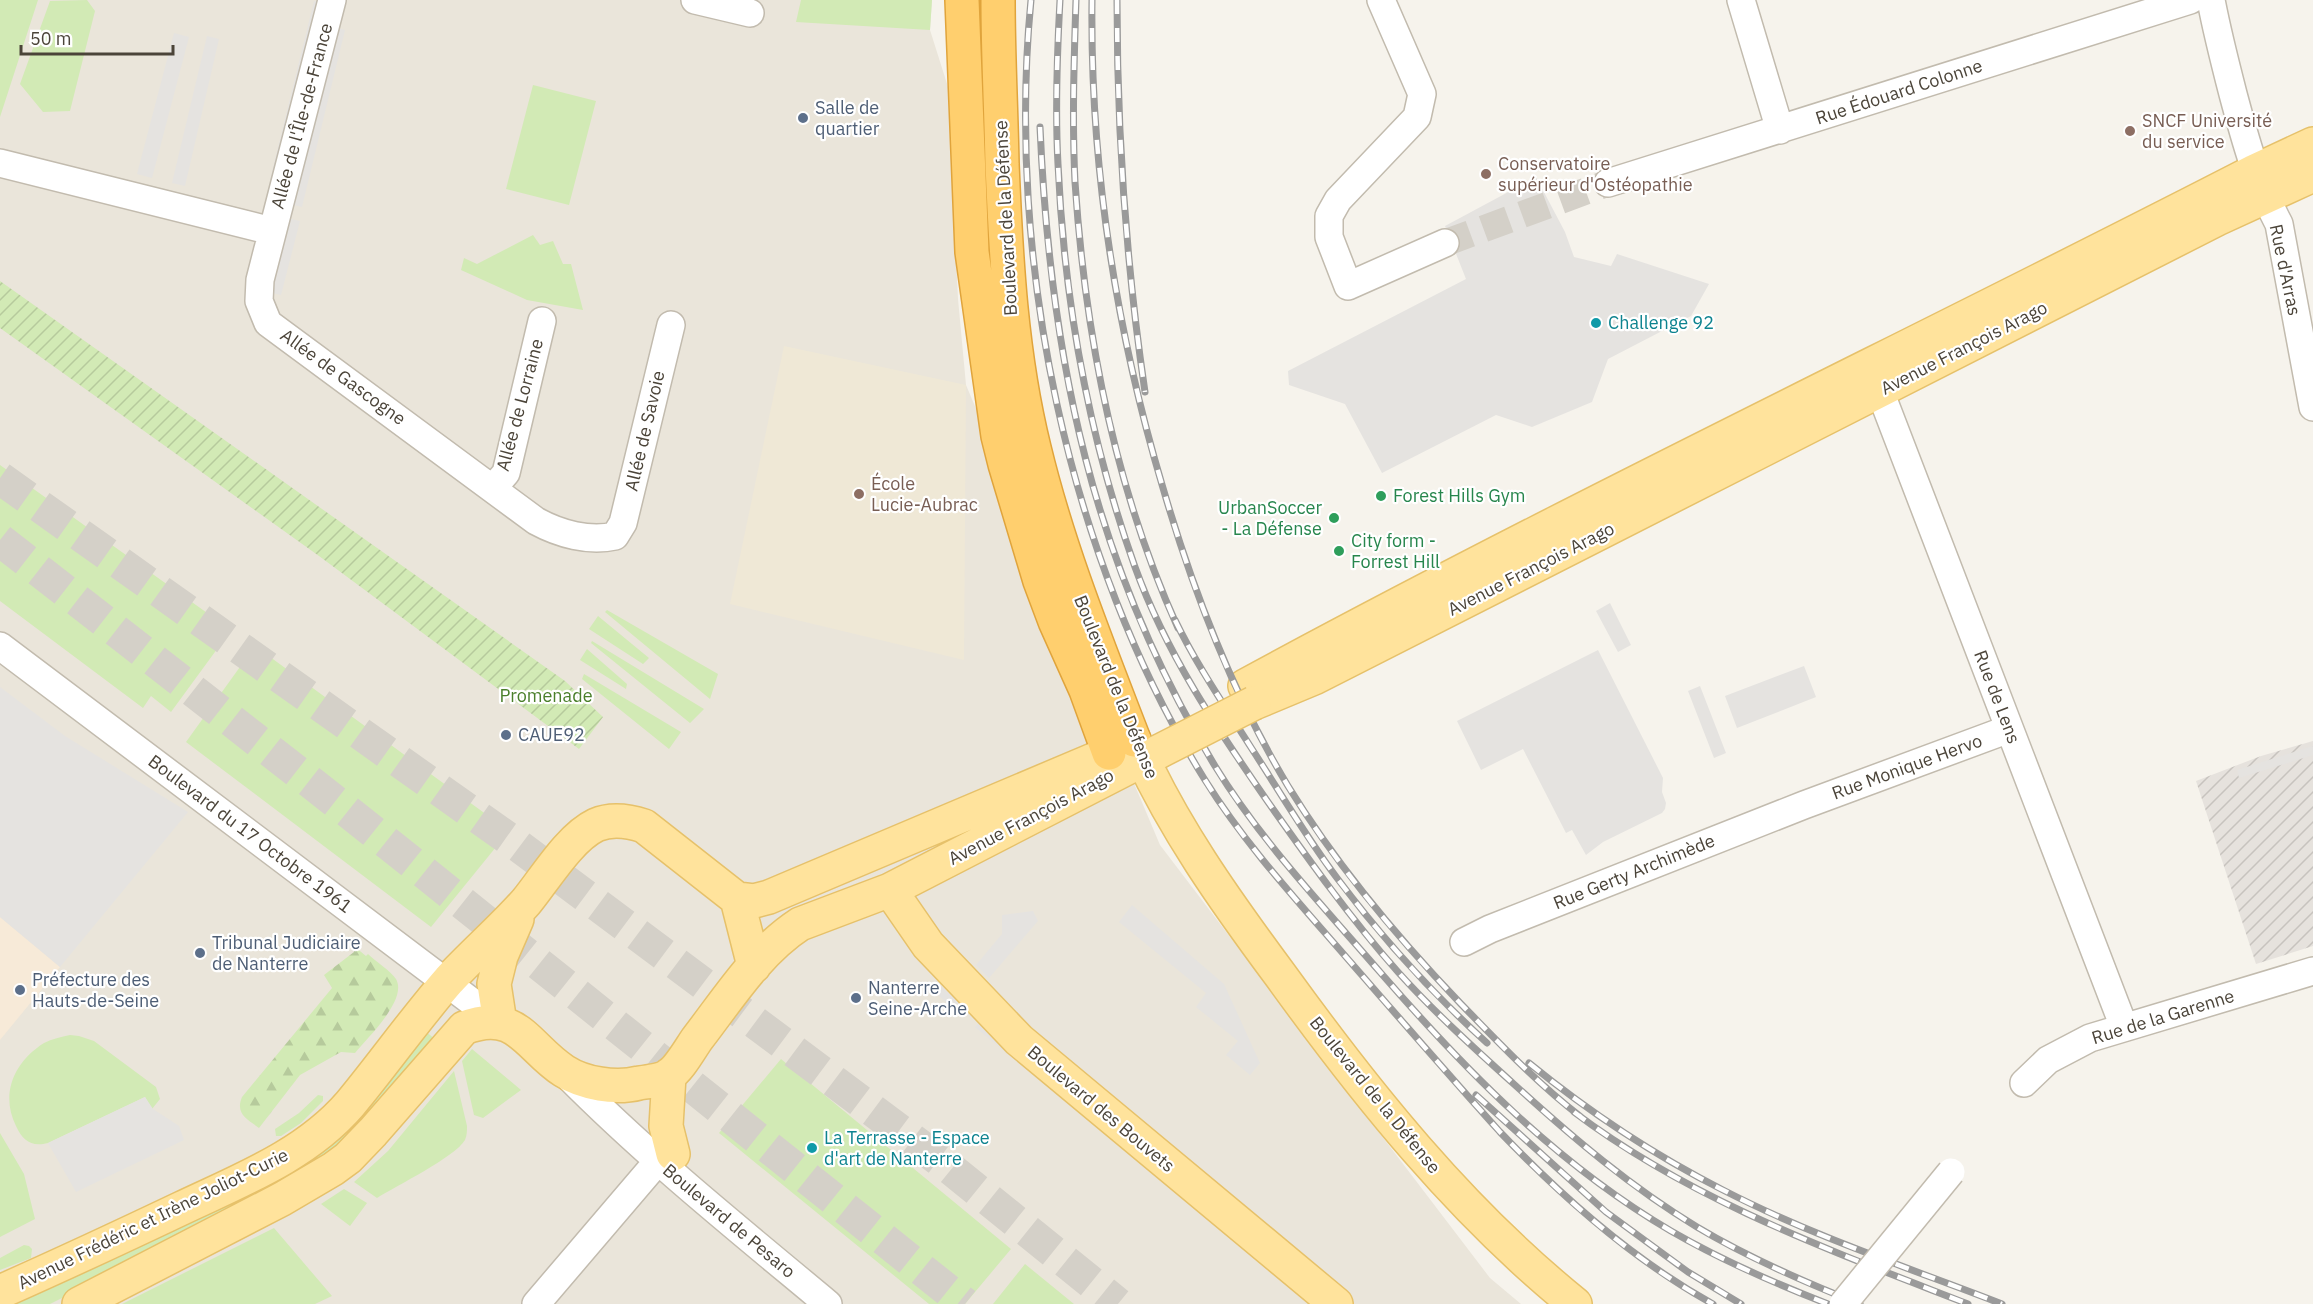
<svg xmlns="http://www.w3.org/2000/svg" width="2313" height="1304" viewBox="0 0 2313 1304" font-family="'IBM Plex Sans',sans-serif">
  <defs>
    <pattern id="industrial-furrows" width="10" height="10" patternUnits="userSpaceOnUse" patternTransform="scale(1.5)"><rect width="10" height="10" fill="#e6e2dd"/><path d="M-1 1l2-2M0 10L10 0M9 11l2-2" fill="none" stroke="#c7c3be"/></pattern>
    <pattern id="forest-firs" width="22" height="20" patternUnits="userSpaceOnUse" patternTransform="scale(1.5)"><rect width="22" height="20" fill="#d2eab5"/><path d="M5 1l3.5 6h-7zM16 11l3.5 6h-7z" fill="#b6ca9c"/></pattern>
    <pattern id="garden-furrows" width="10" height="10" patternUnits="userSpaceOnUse" patternTransform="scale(1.5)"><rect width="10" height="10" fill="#d2eab5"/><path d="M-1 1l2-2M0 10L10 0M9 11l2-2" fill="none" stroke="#b6ca9c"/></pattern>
  </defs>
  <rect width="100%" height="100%" fill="#f6f3ec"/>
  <path fill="#eae5da" d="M 0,0 L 932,0 L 930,30 L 948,87 L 958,299 L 966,385 L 1160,845 L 1490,1278 L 1521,1304 L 0,1304 Z"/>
  <path fill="#f7ead8" d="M 0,917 L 60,967 L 0,1040 Z"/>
  <path fill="url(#industrial-furrows)" d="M 2313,741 L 2313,946 L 2256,964 L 2196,781 L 2261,756 Z"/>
  <path fill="#efe8d6" d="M 784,346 L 966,385 L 964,660 L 730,604 Z"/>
  <path fill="#d2eab5" d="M 0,0 L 38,0 L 0,117 Z
    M 87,0 L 95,11 L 70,111 L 43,112 L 20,84 L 50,1 Z
    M 801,0 L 932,0 L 930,30 L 796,22 Z
    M 533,85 L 596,101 L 569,205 L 506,189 Z
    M 533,235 L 540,245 L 553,241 L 563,264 L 571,264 L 583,310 L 527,300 L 461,270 L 464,258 L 477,264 Z
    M 0,465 L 231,630 L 171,712 L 151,696 L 143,708 L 0,601 Z
    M 607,610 L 718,674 L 710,699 L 605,612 Z
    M 598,616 L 649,658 L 643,664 L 589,629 Z
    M 592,641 L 704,709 L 690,723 L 591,643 Z
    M 255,646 L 509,831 L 431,927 L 186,742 Z
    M 587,649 L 627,684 L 626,689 L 580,660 Z
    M 584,674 L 681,732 L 669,749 L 582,679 Z
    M 423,1029 L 437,1041 L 349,1142 L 286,1178 L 296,1171 L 291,1165 Z
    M 70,1035 L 79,1036 L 94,1041 L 156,1087 L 160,1099 L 152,1109 L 145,1097 L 48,1143 C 31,1147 23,1141 16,1126 C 0,1094 14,1062 44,1043 C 52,1039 61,1037 70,1035 Z
    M 472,1049 L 521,1090 L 483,1118 L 474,1115 L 462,1061 Z
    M 781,1059 L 1011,1249 L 965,1304 L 929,1304 L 719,1133 Z
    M 454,1071 L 467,1126 C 467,1131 467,1135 465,1140 C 455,1157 396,1186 377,1198 L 354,1182 L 388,1151 Z
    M 318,1095 L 323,1096 L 323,1101 L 301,1123 L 281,1136 L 276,1136 L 275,1129 L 299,1113 Z
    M 0,1133 L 24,1174 L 35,1219 L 0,1237 Z
    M 344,1189 L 367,1203 L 350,1226 L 321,1204 Z
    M 243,1193 L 242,1208 L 50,1304 L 0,1304 Z
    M 274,1228 L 332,1296 L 315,1304 L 122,1304 Z
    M 24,1245 L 29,1246 L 32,1249 L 31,1258 L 0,1270 L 0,1258 Z
    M 1025,1264 L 1074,1304 L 993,1304 Z"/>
  <path fill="url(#forest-firs)" d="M 355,947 L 366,956 L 368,954 C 376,962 390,970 396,979 C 408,1000 367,1038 355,1053 L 341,1052 L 300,1075 L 259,1128 C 247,1119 235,1114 242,1097 L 332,988 L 324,975 L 354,952 Z"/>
  <path fill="url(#garden-furrows)" d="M 0,281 L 565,681 L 603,717 L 579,749 L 319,556 L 0,328 Z"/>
  <path fill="#e5e3e0" d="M 314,1 L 321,2 L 277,181 L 270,180 Z
    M 332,27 L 345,30 L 302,207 L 289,204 Z
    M 174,33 L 189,37 L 152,178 L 137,174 Z
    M 207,36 L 219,39 L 185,186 L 172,183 Z
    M 1536,177 L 1565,232 L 1574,257 L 1611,266 L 1617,254 L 1709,284 L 1691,316 L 1608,359 L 1592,402 L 1532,427 L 1496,415 L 1382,473 L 1345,404 L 1289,385 L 1288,371 L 1466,279 L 1445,226 Z
    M 286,218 L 300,221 L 281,295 L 267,292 Z
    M 1610,603 L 1631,645 L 1618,652 L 1596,611 Z
    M 1598,650 L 1663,778 L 1662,792 L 1666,803 L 1665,809 L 1662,813 L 1603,842 L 1586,855 L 1572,830 L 1566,833 L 1523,749 L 1481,770 L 1457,721 Z
    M 1804,666 L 1816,697 L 1737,728 L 1725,696 Z
    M 1700,686 L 1726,753 L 1714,758 L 1688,691 Z
    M 0,687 L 65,736 L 188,812 L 60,967 L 0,917 Z
    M 2313,746 L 2313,755 L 2239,778 L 2237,770 Z
    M 1132,905 L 1224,984 L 1260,1063 L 1250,1075 L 1226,1055 L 1238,1041 L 1196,1007 L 1206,993 L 1119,922 Z
    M 1033,911 L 1038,921 L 989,978 L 976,965 L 1002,934 L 1002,915 Z
    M 937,983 L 959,1002 L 953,1008 L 931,989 Z
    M 980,1021 L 1106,1125 L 1101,1131 L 975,1027 Z
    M 145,1097 L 153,1109 L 179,1126 L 184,1140 L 76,1192 L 48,1143 Z"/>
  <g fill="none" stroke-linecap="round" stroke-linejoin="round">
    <path stroke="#d4d0c8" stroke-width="27" stroke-dasharray="27 14" stroke-linecap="butt" d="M 1445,243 L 1608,183"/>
    <path stroke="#d4d0c8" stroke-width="33" stroke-dasharray="33 16" stroke-linecap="butt" d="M 0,478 L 516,844 L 946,1165 L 1118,1304
      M 0,540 L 341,806 L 965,1304"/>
    <defs>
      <path id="minor" d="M 332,0 L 260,280 L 259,301 L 268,323 L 536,521 C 560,534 589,542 615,536 L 623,523 L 671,325
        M 695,0 L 750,13
        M 1381,0 L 1422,94 L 1417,117 L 1338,200 L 1329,216 L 1329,237 L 1348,286 L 1445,243
        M 1741,0 L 1780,130
        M 2211,0 C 2217,32 2225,63 2233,94 C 2245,139 2257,183 2279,224 L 2313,407
        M 0,163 L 272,231
        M 1608,183 L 2190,0
        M 1873,373 L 2124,1027
        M 493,488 L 506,473 L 542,321
        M 0,646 L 500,1023
        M 1464,942 L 1490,929 L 1804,805 L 2009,729
        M 565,1073 C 647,1156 738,1229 828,1304
        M 2024,1083 L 2048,1060 L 2090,1038 L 2313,971
        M 536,1304 L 658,1161 L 673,1154"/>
      <path id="major" d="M 1245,686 C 1577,506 1919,344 2255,171 L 2313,144
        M 1254,703 L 1314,678 L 2217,219 L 2313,175
        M 1134,740 C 1171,825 1226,902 1281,976 C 1367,1095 1460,1211 1575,1304
        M 890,890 L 928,945 L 1019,1040 L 1336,1304
        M 737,899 L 754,901 L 769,897 L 1112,752
        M 500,1023 L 494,984 L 501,956 L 517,919
        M 669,1076 L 666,1126 L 673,1154
        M 0,1292 C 61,1265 121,1237 182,1208 C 241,1180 306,1155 350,1104 C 384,1063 414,1020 449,980 C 474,953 502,929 526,902 C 545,879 569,838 596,825 C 612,818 629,821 644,826 L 737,899 L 754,966
        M 79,1304 L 282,1199 L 333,1169 L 348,1158 L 373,1132 L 464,1028 C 517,1007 527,1047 564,1071 C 584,1084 616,1089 639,1083 C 647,1082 663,1080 669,1075 C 679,1069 690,1049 697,1039 C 728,999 757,952 800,924 L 890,890 L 1158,752"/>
      <path id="highway" d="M 962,0 L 972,252 L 998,436 L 1005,464 L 1040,581 L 1055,621 L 1086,690 L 1109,753
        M 998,0 C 998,55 1001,109 1002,164 C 1006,259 1011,355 1034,448 C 1058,548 1097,644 1134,740"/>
    </defs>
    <use href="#minor" stroke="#c2bbae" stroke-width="30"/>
    <use href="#major" stroke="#e6c16a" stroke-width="36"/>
    <use href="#highway" stroke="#e0a43c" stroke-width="36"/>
    <use href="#minor" stroke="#fff" stroke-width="27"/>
    <use href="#major" stroke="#ffe39c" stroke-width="33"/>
    <use href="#highway" stroke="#ffcf6e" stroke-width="33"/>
    <defs>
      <path id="rail" d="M 1031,0 C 1006,259 1067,558 1205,780 C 1243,841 1292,895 1340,950 C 1393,1011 1446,1072 1500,1132 C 1563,1198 1633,1260 1713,1304
        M 1060,0 C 1057,55 1055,110 1058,164 C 1064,301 1089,438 1135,567 C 1166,653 1216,727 1268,802 C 1309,860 1350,918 1398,972 C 1434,1012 1475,1049 1516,1086 C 1573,1138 1631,1187 1697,1227 C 1749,1258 1804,1282 1860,1304
        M 1076,0 C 1074,61 1072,121 1075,182 C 1085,334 1115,489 1178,628
        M 1092,0 C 1090,165 1116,330 1163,488 C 1193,591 1232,693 1288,786 C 1337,866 1396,936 1461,1004 C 1500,1044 1537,1083 1581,1117
        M 1117,0 C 1117,131 1126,263 1145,392
        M 1040,127 C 1050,360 1093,565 1215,766 C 1261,841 1323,906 1380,972 C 1466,1071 1557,1164 1671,1231 C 1721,1260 1774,1283 1828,1304
        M 1175,620 C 1197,666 1225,706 1252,749 C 1280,792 1306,837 1337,878 C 1382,938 1432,993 1487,1043
        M 1529,1063 C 1589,1112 1654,1155 1723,1190 C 1812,1236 1909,1268 2002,1304
        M 1476,1095 L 1606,1212 L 1688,1272 L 1741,1304
        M 1574,1112 C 1692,1201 1832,1251 1968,1304"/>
    </defs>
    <use href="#rail" stroke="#9a9a9a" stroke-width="7"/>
    <use href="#rail" stroke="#fff" stroke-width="4.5" stroke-dasharray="14" stroke-linecap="butt"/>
    <defs>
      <path id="minor-bridge" d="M 1843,1304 L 1951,1172"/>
      <path id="major-bridge" d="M 1158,752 L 1254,703"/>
    </defs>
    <use href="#minor-bridge" stroke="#c2bbae" stroke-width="30" stroke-linecap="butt"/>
    <use href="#major-bridge" stroke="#e6c16a" stroke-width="36" stroke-linecap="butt"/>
    <use href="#minor-bridge" stroke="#fff" stroke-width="27"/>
    <use href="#major-bridge" stroke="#ffe39c" stroke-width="33"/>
  </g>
  <g fill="#5c6f8a" stroke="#fff" stroke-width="2">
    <circle cx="803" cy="118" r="6"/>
    <circle cx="506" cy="735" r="6"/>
    <circle cx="200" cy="953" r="6"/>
    <circle cx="20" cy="990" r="6"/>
    <circle cx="856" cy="998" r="6"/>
  </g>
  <g fill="#8d6e63" stroke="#fff" stroke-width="2">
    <circle cx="2130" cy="131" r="6"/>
    <circle cx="1486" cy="174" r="6"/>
    <circle cx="859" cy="494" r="6"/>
  </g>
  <g fill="#0f9aa8" stroke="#fff" stroke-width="2">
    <circle cx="1596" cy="323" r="6"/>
    <circle cx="812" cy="1148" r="6"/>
  </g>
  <g fill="#2e9e5b" stroke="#fff" stroke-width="2">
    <circle cx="1381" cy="496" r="6"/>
    <circle cx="1334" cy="518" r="6"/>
    <circle cx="1339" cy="551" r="6"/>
  </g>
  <g text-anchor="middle" stroke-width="4.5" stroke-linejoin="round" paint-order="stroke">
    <g font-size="18" fill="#4b4439" stroke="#fff">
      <text transform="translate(1899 92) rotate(-18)" y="6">Rue Édouard Colonne</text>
      <text transform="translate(302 116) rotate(-75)" y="6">Allée de l'Île-de-France</text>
      <text transform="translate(1006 218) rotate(-93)" y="6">Boulevard de la Défense</text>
      <text transform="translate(2285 270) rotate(78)" y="6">Rue d'Arras</text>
      <text transform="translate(1964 348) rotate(-27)" y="6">Avenue François Arago</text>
      <text transform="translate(343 377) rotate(36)" y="6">Allée de Gascogne</text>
      <text transform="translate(520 405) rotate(-75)" y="6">Allée de Lorraine</text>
      <text transform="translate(645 431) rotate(-77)" y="6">Allée de Savoie</text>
      <text transform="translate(1531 569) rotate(-27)" y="6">Avenue François Arago</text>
      <text transform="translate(1116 687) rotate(68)" y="6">Boulevard de la Défense</text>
      <text transform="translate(1997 697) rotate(69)" y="6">Rue de Lens</text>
      <text transform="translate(1907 767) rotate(-20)" y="6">Rue Monique Hervo</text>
      <text transform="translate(1031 817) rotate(-28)" y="6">Avenue François Arago</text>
      <text transform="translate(250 834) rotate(37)" y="6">Boulevard du 17 Octobre 1961</text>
      <text transform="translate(1634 872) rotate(-22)" y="6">Rue Gerty Archimède</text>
      <text transform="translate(2163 1017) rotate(-17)" y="6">Rue de la Garenne</text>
      <text transform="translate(1375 1095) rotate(51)" y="6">Boulevard de la Défense</text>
      <text transform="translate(1101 1109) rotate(40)" y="6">Boulevard des Bouvets</text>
      <text transform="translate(153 1219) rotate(-26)" y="6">Avenue Frédéric et Irène Joliot-Curie</text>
      <text transform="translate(729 1221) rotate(40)" y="6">Boulevard de Pesaro</text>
    </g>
    <g font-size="18" fill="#4e5e75" stroke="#fff" text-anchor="start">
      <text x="815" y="114">Salle de<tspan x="815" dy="21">quartier</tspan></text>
      <text x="518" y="741">CAUE92</text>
      <text x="212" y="949">Tribunal Judiciaire<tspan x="212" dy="21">de Nanterre</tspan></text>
      <text x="32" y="986">Préfecture des<tspan x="32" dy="21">Hauts-de-Seine</tspan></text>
      <text x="868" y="994">Nanterre<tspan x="868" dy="21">Seine-Arche</tspan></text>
    </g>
    <g font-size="18" fill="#785e54" stroke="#fff" text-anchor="start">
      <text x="2142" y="127">SNCF Université<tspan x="2142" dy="21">du service</tspan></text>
      <text x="1498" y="170">Conservatoire<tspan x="1498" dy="21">supérieur d'Ostéopathie</tspan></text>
      <text x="871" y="490">École<tspan x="871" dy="21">Lucie-Aubrac</tspan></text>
    </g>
    <g font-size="18" fill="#0d838f" stroke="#fff" text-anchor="start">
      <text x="1608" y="329">Challenge 92</text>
      <text x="824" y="1144">La Terrasse - Espace<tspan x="824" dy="21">d'art de Nanterre</tspan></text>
    </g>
    <g font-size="18" fill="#27864d" stroke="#fff" text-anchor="start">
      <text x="1393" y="502">Forest Hills Gym</text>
      <text x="1322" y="514" text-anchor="end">UrbanSoccer<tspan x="1322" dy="21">- La Défense</tspan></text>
      <text x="1351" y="547">City form -<tspan x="1351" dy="21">Forrest Hill</tspan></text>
    </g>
    <g font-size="18" fill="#4a7f2a" stroke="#fff">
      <text x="546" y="702">Promenade</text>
    </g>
  </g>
  <path d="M21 45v9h152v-9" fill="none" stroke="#4b4439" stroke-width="3"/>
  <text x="30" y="45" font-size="18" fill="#4b4439" stroke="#ffffff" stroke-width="4.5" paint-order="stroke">50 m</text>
</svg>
